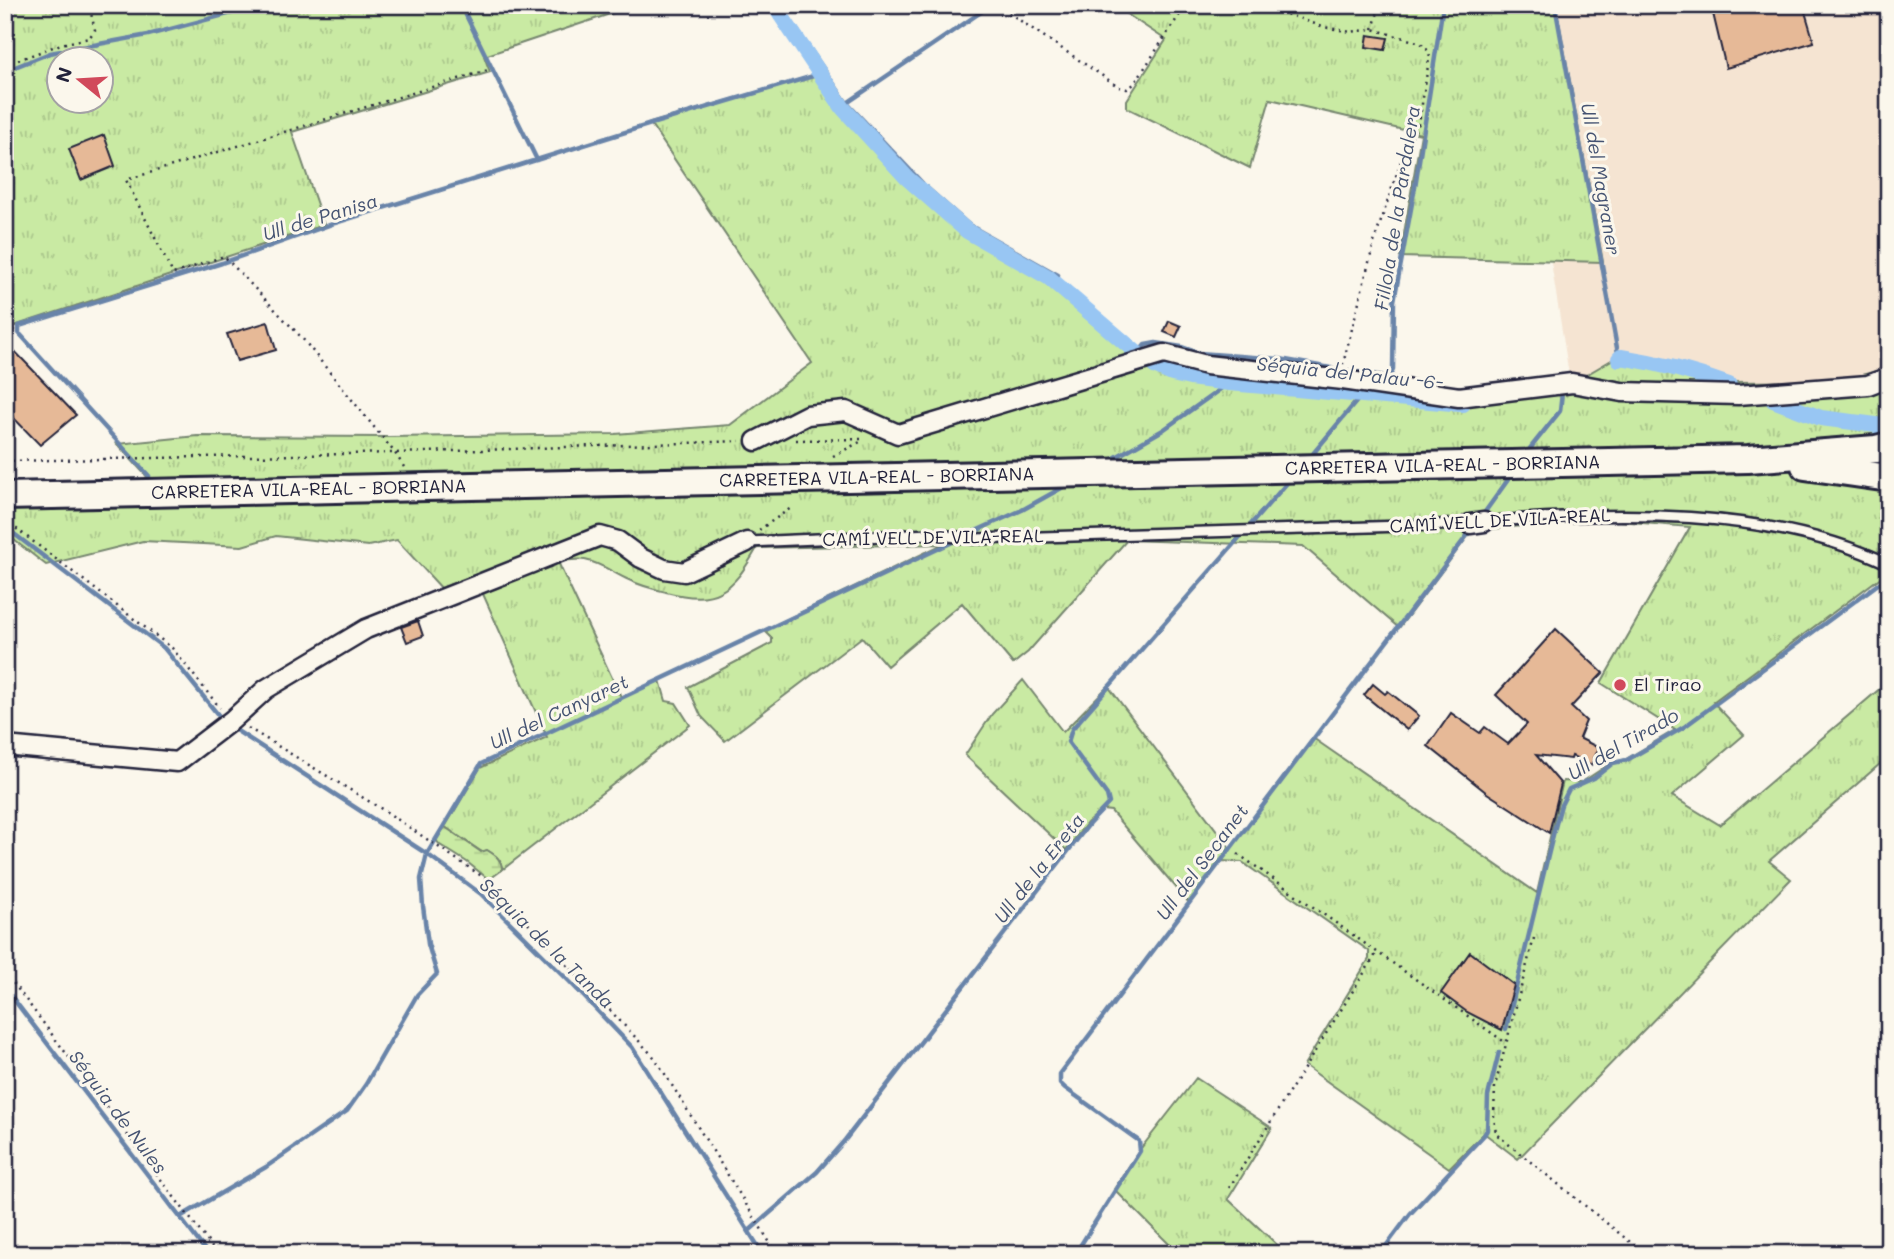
<svg xmlns="http://www.w3.org/2000/svg" width="1894" height="1259" viewBox="0 0 1894 1259" font-family="Mali,sans-serif">
  <defs>
    <pattern id="grass-tufts" width="24" height="20" patternUnits="userSpaceOnUse" patternTransform="scale(1.75)"><rect width="24" height="20" fill="#c9eaa3"/><path d="M3 7l-1-3M5 7V3M7 7l1-3M15 17l-1-3M17 17v-4M19 17l1-3" fill="none" stroke="#acc88d"/></pattern>
    <pattern id="wetland-marsh" width="20" height="14" patternUnits="userSpaceOnUse" patternTransform="scale(1.75)"><rect width="20" height="14" fill="#c9eaa3"/><path d="M1 5h8M5 5V1M11 12h8M15 12V8" fill="none" stroke="#acc88d"/></pattern>
  </defs>
  <rect width="100%" height="100%" fill="#fbf7ec"/>
  <filter id="ink" filterUnits="userSpaceOnUse"><feTurbulence type="fractalNoise" baseFrequency=".0143" numOctaves="2"/><feDisplacementMap in="SourceGraphic" scale="14" xChannelSelector="R" yChannelSelector="G"/><feConvolveMatrix kernelMatrix="1 2 1 2 8 2 1 2 1" color-interpolation-filters="sRGB"/></filter>
  <g filter="url(#ink)">
    <path fill="#f5e4d2" d="M 1510,5 L 1889,5 L 1889,432 L 1581,450 Z"/>
    <path fill="url(#grass-tufts)" stroke="#76866f" stroke-width="2" fill-rule="evenodd" d="M 5,5 L 637,5 L 484,56 L 490,72 L 292,132 L 324,225 L 11,327 L 5,332 ZM 60,60 L 102,60 L 102,102 L 60,102 Z
      M 1113,5 L 1556,5 L 1603,262 L 1400,257 L 1421,134 L 1270,99 L 1250,168 L 1127,108 L 1127,100 L 1166,40 Z
      M 818,74 L 844,111 L 897,170 L 965,231 L 1047,278 L 1137,354 L 1173,372 L 1230,382 L 1456,404 L 1557,392 L 1620,355 L 1693,368 L 1730,382 L 1830,381 L 1852,378 L 1889,367 L 1889,439 L 1858,444 L 150,480 L 117,444 L 197,436 L 388,437 L 615,434 L 730,425 L 812,363 L 650,123 Z
      M 1750,468 L 1797,471 L 1889,483 L 1889,571 L 1713,702 L 1744,735 L 1672,796 L 1720,825 L 1889,681 L 1889,756 L 1769,861 L 1791,879 L 1518,1159 L 1484,1133 L 1449,1168 L 1304,1065 L 1369,959 L 1369,951 L 1242,862 L 1220,861 L 1189,903 L 1111,811 L 1102,810 L 1087,823 L 1066,850 L 965,755 L 992,714 L 1023,680 L 1063,732 L 1108,686 L 1230,848 L 1313,738 L 1537,893 L 1563,781 L 1582,782 L 1611,763 L 1626,759 L 1675,730 L 1601,683 L 1690,527 L 1619,521 L 1579,520 L 1472,531 L 1399,628 L 1303,546 L 1127,540 L 1028,652 L 1013,664 L 962,603 L 887,666 L 862,637 L 725,741 L 701,716 L 688,687 L 772,643 L 772,638 L 764,630 L 943,544 L 757,548 C 732,592 716,605 666,592 C 654,589 641,586 629,580 C 615,574 601,563 585,560 C 577,558 566,561 558,562 L 621,697 L 660,680 L 666,701 L 676,703 L 690,725 L 502,870 C 502,859 495,855 487,850 L 482,852 L 445,827 L 480,768 L 547,737 L 475,576 L 443,590 L 397,540 L 368,546 L 276,536 L 242,546 L 143,541 L 46,565 L 5,533 L 5,507 L 189,505 L 295,501 Z
      M 1196,1078 L 1272,1128 L 1228,1199 L 1287,1254 L 1179,1254 L 1114,1189 L 1138,1152 Z"/>
    <path fill="url(#wetland-marsh)" stroke="#76866f" stroke-width="2" d="M 445,827 L 481,852 L 487,850 C 495,855 502,859 502,870 L 491,878 L 487,878 L 467,862 L 440,845 L 436,840 Z"/>
    <g fill="none" stroke-linecap="round" stroke-linejoin="round">
      <path stroke="#6984a9" stroke-width="4.5" d="M 461,5 L 537,160
        M 780,5 L 847,103 L 926,187 L 969,225 L 1058,275
        M 1555,5 L 1619,359
        M 5,71 L 50,53 L 148,35 L 262,5
        M 847,103 L 984,10
        M 1138,354 L 1145,345 L 1156,343 L 1182,347 L 1199,353 L 1280,359 L 1331,368
        M 1349,371 L 1385,376 L 1390,375 L 1393,370 L 1394,301 L 1415,187 L 1443,5
        M 1528,451 L 1560,411 L 1562,393
        M 1311,456 L 1361,396
        M 1109,461 L 1163,430 L 1229,383
        M 149,476 L 19,333 L 19,326 L 222,263 L 335,223 L 651,124 L 820,74
        M 1482,516 L 1510,477
        M 5,527 L 164,648 L 219,716
        M 967,535 L 1022,510 L 1067,485
        M 234,729 L 427,854 L 481,894 L 570,982 L 632,1047 L 763,1254
        M 5,988 L 208,1254
        M 1506,1029 L 1553,835 L 1561,805 L 1569,789 L 1594,778 L 1613,763 L 1627,760 L 1684,727 L 1889,576
        M 180,1217 L 266,1167 L 347,1111 L 366,1084 L 417,995 L 437,974 L 428,944 L 423,906 L 421,879 L 427,854 L 481,764 L 959,539
        M 749,1231 L 817,1172 L 845,1140 L 1089,824 L 1109,803 L 1107,795 L 1068,742 L 1072,729 L 1287,483
        M 1075,1254 L 1140,1151 L 1139,1141 L 1065,1088 L 1060,1083 L 1060,1074 L 1472,529
        M 1380,1254 L 1410,1214 L 1484,1135 L 1487,1130 L 1488,1096 L 1499,1052"/>
      <path stroke="#98c6f3" stroke-width="16" d="M 774,5 L 843,108 L 907,178 L 967,231 L 1048,277 L 1138,354
        M 1619,359 L 1621,357 C 1659,363 1694,372 1729,385
        M 1154,366 L 1172,374 L 1190,378 L 1229,383 L 1463,404
        M 1773,400 L 1821,418 L 1884,426 L 1889,430"/>
    </g>
    <path fill="#e6b997" stroke="#22223b" stroke-width="2" d="M 1711,5 L 1803,5 L 1814,42 L 1726,68 Z
      M 1368,35 L 1388,38 L 1385,50 L 1366,47 Z
      M 104,135 L 115,166 L 81,180 L 69,149 Z
      M 1169,321 L 1181,326 L 1176,337 L 1164,332 Z
      M 268,322 L 276,350 L 237,361 L 227,334 Z
      M 5,341 L 76,415 L 40,445 L 5,409 Z
      M 418,621 L 423,636 L 407,642 L 401,627 Z
      M 1556,629 L 1603,673 L 1571,707 L 1586,721 L 1579,738 L 1599,748 L 1591,765 L 1572,756 L 1571,759 L 1536,755 L 1561,784 L 1549,833 L 1487,793 L 1428,746 L 1451,713 L 1480,733 L 1485,727 L 1508,744 L 1527,724 L 1496,695 Z
      M 1373,684 L 1385,694 L 1388,691 L 1419,716 L 1407,730 L 1364,695 Z
      M 1470,952 L 1514,985 L 1502,1030 L 1467,1012 L 1441,993 Z"/>
    <g fill="none" stroke-linecap="round" stroke-linejoin="round">
      <defs>
        <path id="service" d="M 1484,522 C 1612,511 1770,507 1889,564
          M 747,542 L 931,534 L 974,539 L 1470,524"/>
        <path id="minor" d="M 756,441 L 807,415 L 846,411 L 898,434 L 1164,354 L 1206,365 L 1343,380 L 1459,397 L 1572,383 L 1622,392 L 1738,395 L 1868,385 L 1889,377
          M 1470,524 L 1484,522
          M 5,746 L 177,762 L 232,720 L 266,689 L 366,629 L 600,536 L 618,541 L 641,558 L 664,569 L 684,572 L 747,542"/>
        <g id="secondary">
          <path d="M 1805,466 L 1889,478"/>
          <path id="s1" d="M 5,496 L 1748,459 L 1876,449 L 1889,446"/>
        </g>
      </defs>
      <use href="#service" stroke="#22223b" stroke-width="14"/>
      <use href="#minor" stroke="#22223b" stroke-width="23"/>
      <use href="#secondary" stroke="#22223b" stroke-width="32"/>
      <path stroke="#22223b" stroke-width="2.5" stroke-dasharray="2 5" stroke-linecap="butt" d="M 997,5 L 1119,87 L 1127,89 L 1134,84 L 1184,8 L 1190,5
        M 1260,5 L 1324,27 L 1351,32 L 1373,29 L 1421,43 L 1430,53 L 1419,123 L 1405,149 L 1375,239 L 1343,364
        M 1373,29 L 1380,5
        M 5,65 L 61,44 L 89,38 L 95,30 L 89,5
        M 796,440 L 866,439
        M 833,456 L 864,440
        M 5,461 L 395,453 L 740,441
        M 404,467 L 395,453 L 302,338 L 224,256 L 173,274 L 126,180 L 488,70
        M 5,520 L 172,648 L 220,708
        M 759,530 L 791,508
        M 248,728 L 385,811 L 486,879 L 655,1058 L 777,1254
        M 1238,854 L 1506,1043
        M 1534,938 L 1495,1086 L 1494,1116 L 1496,1134 L 1645,1254
        M 5,972 L 217,1254
        M 1229,1188 L 1378,951
        M 478,1254 L 488,1248 L 491,1254"/>
      <use href="#service" stroke="#fbf7ec" stroke-width="9"/>
      <use href="#minor" stroke="#fbf7ec" stroke-width="18"/>
      <use href="#secondary" stroke="#fbf7ec" stroke-width="26"/>
    </g>
  </g>
  <circle fill="#d1495b" stroke="#fbf7ec" stroke-width="2.5" cx="1620" cy="685" r="7"/>
  <g text-anchor="middle" stroke-width="6" stroke-linejoin="round" paint-order="stroke">
    <g font-size="18" fill="#22223b" stroke="#fbf7ec">
      <text dy="6" stroke="none"><textPath href="#s1" startOffset="1438">CARRETERA VILA-REAL - BORRIANA</textPath></text>
      <text dy="6" stroke="none"><textPath href="#s1" startOffset="872">CARRETERA VILA-REAL - BORRIANA</textPath></text>
      <text dy="6" stroke="none"><textPath href="#s1" startOffset="304">CARRETERA VILA-REAL - BORRIANA</textPath></text>
      <text transform="translate(1500 521) rotate(-3)" y="6">CAMÍ VELL DE VILA-REAL</text>
      <text transform="translate(933 538) rotate(-1)" y="6">CAMÍ VELL DE VILA-REAL</text>
    </g>
    <g font-size="18" fill="#22223b" stroke="#fbf7ec" text-anchor="start">
      <text x="1634" y="691">El Tirao</text>
    </g>
    <g font-size="19" font-style="italic" fill="#455372" stroke="#fbf7ec">
      <text transform="translate(1601 179) rotate(80)" y="7">Ull del Magraner</text>
      <text transform="translate(1397 208) rotate(-81)" y="7">Fillola de la Pardalera</text>
      <text transform="translate(320 217) rotate(-17)" y="7">Ull de Panisa</text>
      <text transform="translate(1350 373) rotate(6)" y="7">Séquia del Palau -6-</text>
      <text transform="translate(559 712) rotate(-25)" y="7">Ull del Canyaret</text>
      <text transform="translate(1623 744) rotate(-30)" y="7">Ull del Tirado</text>
      <text transform="translate(1202 862) rotate(-53)" y="7">Ull del Secanet</text>
      <text transform="translate(1039 868) rotate(-52)" y="7">Ull de la Ereta</text>
      <text transform="translate(547 943) rotate(44)" y="7">Séquia de la Tanda</text>
      <text transform="translate(118 1112) rotate(53)" y="7">Séquia de Nules</text>
    </g>
  </g>
  <rect width="1894" height="1259" fill="none" stroke="#fbf7ec" stroke-width="28"/>
  <rect x="14" y="14" width="1866" height="1231" fill="none" stroke="#22223b" stroke-width="2.5" filter="url(#ink)"/>
  <g transform="translate(80 80) rotate(288)"><circle r="33" fill="#fbf7ec" stroke="#a4a2a5" stroke-width="2"/>
  <path d="M0-5L12 26L0 18L-12 26Z" fill="#d1495b"/>
  <text y="-10" font-size="19" font-weight="bold" text-anchor="middle" fill="#22223b">N</text>
  </g>
</svg>
